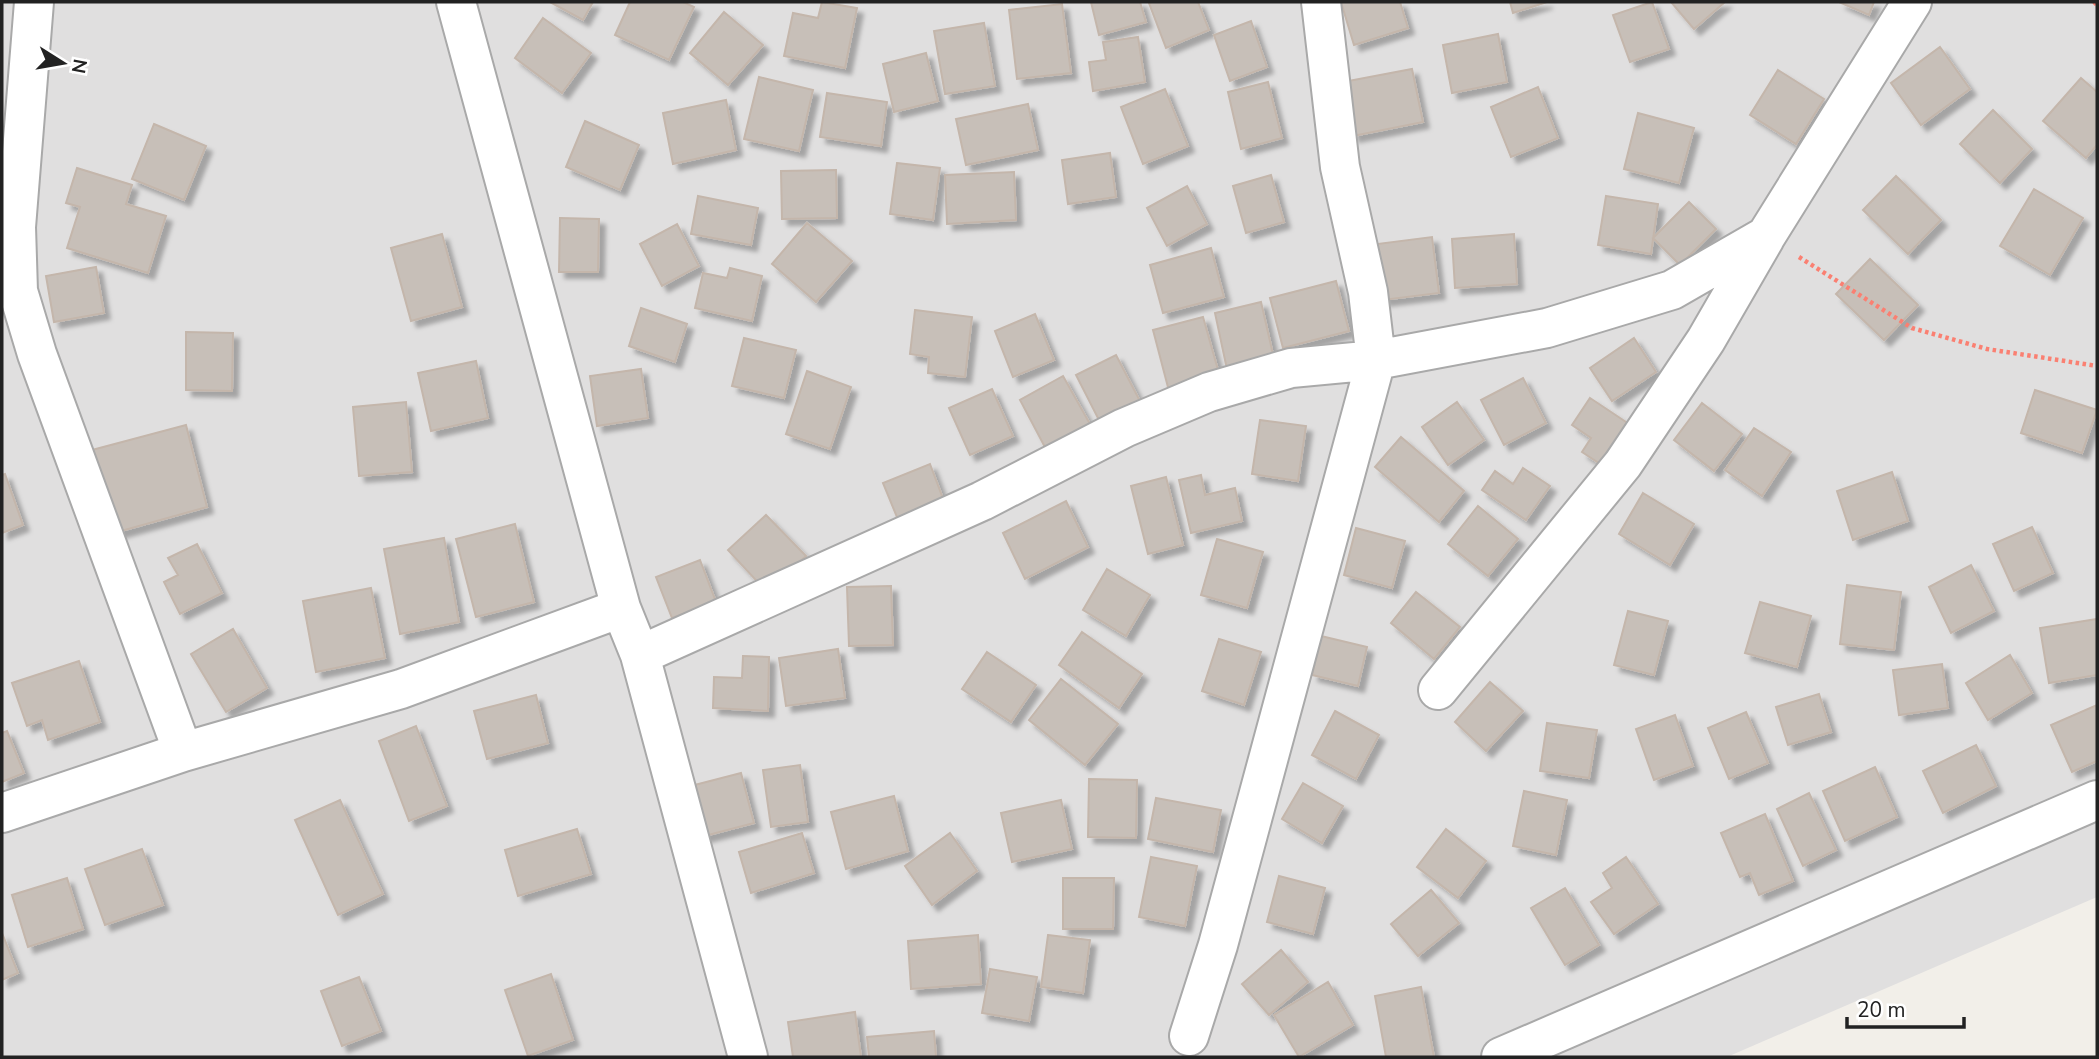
<svg xmlns="http://www.w3.org/2000/svg" width="2099" height="1059" viewBox="0 0 2099 1059" font-family="'Nunito Sans',sans-serif">
  <defs>
    <filter id="shadow"><feDropShadow dx="6" dy="6" stdDeviation="2" flood-color="#0004"/></filter>
  </defs>
  <rect width="100%" height="100%" fill="#f2efe9"/>
  <path fill="#e0dfdf" d="M 2,2 L 2097,2 L 2097,897 L 1727,1057 L 2,1057 Z"/>
  <path fill="#c7bfb8" stroke="#c4b6ab" stroke-width="2" filter="url(#shadow)" d="M 550,2 L 593,2 L 583,20 Z
    M 630,2 L 683,2 L 694,7 L 669,60 L 615,35 Z
    M 822,2 L 857,8 L 845,68 L 784,56 L 793,13 L 818,18 Z
    M 1091,2 L 1140,2 L 1146,22 L 1099,35 Z
    M 1152,2 L 1198,2 L 1209,30 L 1166,48 L 1149,3 Z
    M 1341,2 L 1400,2 L 1408,28 L 1354,45 Z
    M 1510,2 L 1547,2 L 1513,13 Z
    M 1652,2 L 1669,49 L 1630,62 L 1613,15 Z
    M 1671,2 L 1725,2 L 1694,29 Z
    M 1839,2 L 1874,2 L 1869,15 Z
    M 1062,4 L 1071,73 L 1017,79 L 1009,10 Z
    M 724,12 L 763,45 L 728,85 L 690,53 Z
    M 543,18 L 591,53 L 562,93 L 515,58 Z
    M 1251,21 L 1267,67 L 1230,81 L 1214,35 Z
    M 984,23 L 995,86 L 945,94 L 934,31 Z
    M 1498,34 L 1507,82 L 1452,93 L 1443,45 Z
    M 1138,37 L 1145,82 L 1093,91 L 1089,62 L 1106,60 L 1103,42 Z
    M 1940,47 L 1970,89 L 1921,125 L 1891,83 Z
    M 926,53 L 938,101 L 894,112 L 883,64 Z
    M 1412,69 L 1423,122 L 1353,136 L 1343,82 Z
    M 1778,70 L 1824,99 L 1796,144 L 1750,115 Z
    M 759,77 L 813,90 L 799,151 L 744,139 Z
    M 2081,78 L 2097,92 L 2097,145 L 2086,158 L 2043,121 Z
    M 1268,82 L 1282,138 L 1241,149 L 1228,92 Z
    M 1538,87 L 1558,138 L 1511,157 L 1491,107 Z
    M 1165,89 L 1188,146 L 1143,164 L 1121,107 Z
    M 827,93 L 887,102 L 881,146 L 820,137 Z
    M 726,100 L 736,150 L 673,164 L 663,113 Z
    M 1028,104 L 1038,150 L 966,165 L 956,119 Z
    M 1993,110 L 2032,149 L 2000,183 L 1960,144 Z
    M 1638,113 L 1694,128 L 1679,183 L 1624,169 Z
    M 585,121 L 639,145 L 620,190 L 566,167 Z
    M 154,124 L 206,146 L 184,200 L 132,179 Z
    M 1110,153 L 1116,197 L 1068,204 L 1062,160 Z
    M 897,163 L 940,168 L 933,220 L 890,214 Z
    M 77,168 L 132,185 L 126,204 L 166,216 L 148,273 L 67,248 L 80,207 L 66,203 Z
    M 836,170 L 837,218 L 782,219 L 781,171 Z
    M 1014,172 L 1016,220 L 947,224 L 945,175 Z
    M 1271,175 L 1284,222 L 1246,233 L 1233,186 Z
    M 1896,176 L 1941,220 L 1908,254 L 1863,210 Z
    M 1187,186 L 1207,224 L 1167,246 L 1147,208 Z
    M 2034,189 L 2083,218 L 2050,275 L 2000,246 Z
    M 698,196 L 758,208 L 751,245 L 691,234 Z
    M 1606,196 L 1658,204 L 1651,254 L 1598,245 Z
    M 1689,202 L 1716,229 L 1680,265 L 1653,238 Z
    M 560,218 L 599,219 L 598,272 L 559,272 Z
    M 807,223 L 852,261 L 816,302 L 772,264 Z
    M 677,224 L 699,266 L 662,286 L 640,244 Z
    M 442,234 L 462,307 L 411,321 L 391,248 Z
    M 1514,234 L 1517,284 L 1455,288 L 1452,239 Z
    M 1432,237 L 1439,293 L 1383,300 L 1377,244 Z
    M 1211,248 L 1224,297 L 1163,313 L 1150,265 Z
    M 1870,259 L 1918,305 L 1884,340 L 1836,294 Z
    M 96,267 L 104,313 L 54,322 L 46,276 Z
    M 730,268 L 762,276 L 752,321 L 695,308 L 703,273 L 727,278 Z
    M 1336,281 L 1349,331 L 1283,348 L 1270,298 Z
    M 1261,302 L 1275,363 L 1228,374 L 1215,313 Z
    M 641,308 L 687,324 L 675,362 L 629,346 Z
    M 915,310 L 972,317 L 965,377 L 928,373 L 929,357 L 910,354 Z
    M 1035,314 L 1054,360 L 1013,377 L 995,331 Z
    M 1203,317 L 1220,377 L 1169,391 L 1153,330 Z
    M 186,332 L 233,333 L 232,391 L 186,390 Z
    M 744,338 L 796,350 L 784,398 L 732,386 Z
    M 1634,338 L 1656,372 L 1612,401 L 1590,368 Z
    M 1116,355 L 1142,405 L 1102,426 L 1076,375 Z
    M 476,361 L 488,418 L 431,431 L 418,373 Z
    M 641,369 L 648,418 L 597,426 L 590,376 Z
    M 807,371 L 851,387 L 830,449 L 786,434 Z
    M 1063,376 L 1090,424 L 1046,449 L 1020,400 Z
    M 1523,378 L 1546,423 L 1504,445 L 1481,400 Z
    M 992,389 L 1013,436 L 970,455 L 949,408 Z
    M 2035,390 L 2097,410 L 2082,453 L 2021,433 Z
    M 1590,398 L 1632,426 L 1605,467 L 1582,452 L 1591,438 L 1572,425 Z
    M 406,402 L 412,472 L 359,476 L 353,407 Z
    M 1457,402 L 1484,440 L 1448,465 L 1422,427 Z
    M 1702,403 L 1742,434 L 1714,471 L 1674,440 Z
    M 1260,420 L 1306,426 L 1298,481 L 1252,474 Z
    M 186,425 L 207,507 L 114,533 L 92,450 Z
    M 1754,428 L 1791,452 L 1762,496 L 1725,470 Z
    M 1401,437 L 1464,491 L 1439,522 L 1375,467 Z
    M 930,464 L 945,504 L 899,522 L 883,483 Z
    M 1523,468 L 1550,486 L 1526,520 L 1482,490 L 1495,471 L 1513,484 Z
    M 1892,472 L 1908,521 L 1853,540 L 1837,491 Z
    M 5,474 L 23,525 L 2,533 L 2,475 Z
    M 1201,475 L 1205,495 L 1235,488 L 1242,521 L 1191,533 L 1179,480 Z
    M 1166,477 L 1183,545 L 1148,554 L 1131,486 Z
    M 1643,493 L 1694,524 L 1670,565 L 1619,534 Z
    M 1066,501 L 1088,547 L 1025,579 L 1003,533 Z
    M 1478,506 L 1518,539 L 1488,576 L 1448,544 Z
    M 766,515 L 806,556 L 767,592 L 728,550 Z
    M 515,524 L 534,602 L 476,617 L 456,539 Z
    M 2032,527 L 2053,573 L 2014,591 L 1993,544 Z
    M 1356,528 L 1405,541 L 1392,588 L 1344,575 Z
    M 444,538 L 459,622 L 400,634 L 384,549 Z
    M 1217,539 L 1263,552 L 1247,608 L 1201,595 Z
    M 197,544 L 222,593 L 180,614 L 164,582 L 178,575 L 168,558 Z
    M 700,560 L 716,602 L 672,618 L 656,577 Z
    M 1971,565 L 1994,611 L 1951,633 L 1929,587 Z
    M 1107,569 L 1150,595 L 1126,636 L 1083,610 Z
    M 1847,585 L 1901,592 L 1894,650 L 1840,644 Z
    M 891,586 L 893,645 L 849,646 L 847,587 Z
    M 371,588 L 385,658 L 316,672 L 303,601 Z
    M 1416,592 L 1460,627 L 1434,659 L 1391,623 Z
    M 1760,602 L 1811,616 L 1797,667 L 1745,653 Z
    M 1628,611 L 1668,621 L 1654,675 L 1614,665 Z
    M 2097,619 L 2097,675 L 2049,683 L 2040,628 Z
    M 233,629 L 267,688 L 226,712 L 191,654 Z
    M 1082,632 L 1142,674 L 1119,708 L 1059,665 Z
    M 1321,636 L 1367,647 L 1358,686 L 1312,675 Z
    M 1219,639 L 1261,652 L 1244,705 L 1202,691 Z
    M 838,649 L 845,698 L 786,706 L 779,658 Z
    M 987,652 L 1036,685 L 1011,722 L 962,689 Z
    M 2010,655 L 2032,693 L 1988,720 L 1966,683 Z
    M 743,656 L 769,657 L 768,711 L 713,708 L 714,677 L 742,678 Z
    M 79,661 L 100,722 L 48,740 L 42,720 L 27,726 L 12,683 Z
    M 1942,664 L 1948,708 L 1899,715 L 1893,670 Z
    M 1061,679 L 1118,724 L 1085,765 L 1029,720 Z
    M 1490,682 L 1523,711 L 1486,751 L 1455,722 Z
    M 1819,694 L 1831,732 L 1788,745 L 1776,707 Z
    M 536,695 L 548,743 L 487,759 L 474,711 Z
    M 2097,705 L 2097,761 L 2072,772 L 2051,725 Z
    M 1335,711 L 1379,735 L 1356,779 L 1312,755 Z
    M 1746,712 L 1768,763 L 1729,779 L 1708,728 Z
    M 1675,715 L 1693,766 L 1654,780 L 1636,729 Z
    M 1547,723 L 1597,730 L 1589,778 L 1540,771 Z
    M 416,726 L 447,806 L 409,821 L 379,741 Z
    M 7,731 L 24,773 L 2,782 L 2,733 Z
    M 1976,745 L 1996,786 L 1943,813 L 1923,771 Z
    M 800,765 L 808,822 L 771,827 L 763,770 Z
    M 1875,767 L 1897,817 L 1845,841 L 1823,791 Z
    M 741,773 L 754,823 L 697,838 L 683,788 Z
    M 1089,779 L 1137,780 L 1136,838 L 1088,837 Z
    M 1303,783 L 1343,806 L 1322,843 L 1282,819 Z
    M 1524,791 L 1567,800 L 1556,855 L 1513,846 Z
    M 1809,793 L 1836,850 L 1803,866 L 1777,809 Z
    M 894,796 L 908,851 L 846,869 L 831,812 Z
    M 1156,798 L 1221,810 L 1213,852 L 1148,839 Z
    M 340,800 L 383,894 L 338,915 L 295,820 Z
    M 1061,800 L 1072,849 L 1012,862 L 1001,813 Z
    M 1765,814 L 1793,881 L 1759,895 L 1750,873 L 1740,877 L 1721,833 Z
    M 577,829 L 591,874 L 518,896 L 505,850 Z
    M 1446,829 L 1486,861 L 1458,898 L 1417,867 Z
    M 802,833 L 814,873 L 751,893 L 739,852 Z
    M 950,833 L 977,871 L 932,905 L 905,866 Z
    M 142,849 L 163,905 L 105,925 L 85,869 Z
    M 1151,857 L 1197,866 L 1185,926 L 1139,917 Z
    M 1626,857 L 1658,904 L 1614,934 L 1591,902 L 1612,888 L 1603,873 Z
    M 1279,876 L 1325,888 L 1313,934 L 1267,922 Z
    M 67,878 L 83,929 L 28,947 L 12,895 Z
    M 1063,878 L 1114,878 L 1113,929 L 1063,929 Z
    M 1565,888 L 1599,945 L 1565,965 L 1531,908 Z
    M 1431,890 L 1459,923 L 1418,956 L 1391,924 Z
    M 2,933 L 18,973 L 2,980 Z
    M 978,935 L 981,984 L 911,989 L 908,941 Z
    M 1048,935 L 1090,940 L 1083,993 L 1041,987 Z
    M 1281,950 L 1308,982 L 1269,1015 L 1242,984 Z
    M 990,969 L 1037,977 L 1029,1021 L 982,1013 Z
    M 551,974 L 573,1040 L 528,1056 L 505,990 Z
    M 359,977 L 381,1031 L 342,1046 L 321,991 Z
    M 1328,982 L 1353,1025 L 1299,1057 L 1274,1015 Z
    M 1421,987 L 1434,1057 L 1386,1057 L 1375,996 Z
    M 855,1012 L 861,1057 L 793,1057 L 788,1022 Z
    M 934,1031 L 936,1057 L 869,1057 L 867,1037 Z"/>
  <g fill="none" stroke-linecap="round" stroke-linejoin="round">
    <defs>
      <path id="minor" d="M 34,2 L 16,227 L 18,291 L 37,354 L 183,752
        M 456,2 L 621,608 L 640,655 L 748,1057
        M 640,655 L 982,501 L 1124,428 L 1209,392 L 1291,368 L 1376,360 L 1547,328 L 1672,290 L 1766,236 L 1912,2
        M 1438,690 L 1623,464 L 1706,340 L 1765,238
        M 2,813 L 183,752 L 401,689 L 621,608
        M 1189,1036 L 1218,945 L 1376,360 L 1368,292 L 1340,167 L 1321,2
        M 1501,1057 L 2097,800"/>
    </defs>
    <use href="#minor" stroke="#a9a9a9" stroke-width="42"/>
    <path stroke="#fa8072" stroke-width="4.5" stroke-dasharray="3.5 3.5" stroke-linecap="butt" d="M 2094,2 L 2097,5
      M 1799,257 L 1912,328 L 1987,349 L 2097,366"/>
    <use href="#minor" stroke="#fff" stroke-width="38"/>
  </g>
  <rect width="2099" height="1059" fill="none" stroke="#222222" stroke-width="7"/>
  <g transform="translate(63 63) rotate(101)" stroke="#ffffff" stroke-width="5" paint-order="stroke">
  <path d="M0-5L12 26L0 18L-12 26Z" fill="#222222"/>
  <text y="-10" font-size="19" font-weight="bold" text-anchor="middle" fill="#222222">N</text>
  </g>
  <path d="M1847 1017v10h117v-10" fill="none" stroke="#222222" stroke-width="3.5"/>
  <text x="1857" y="1017" font-size="21" fill="#222222" stroke="#ffffff" stroke-width="5" paint-order="stroke">20 m</text>
</svg>
